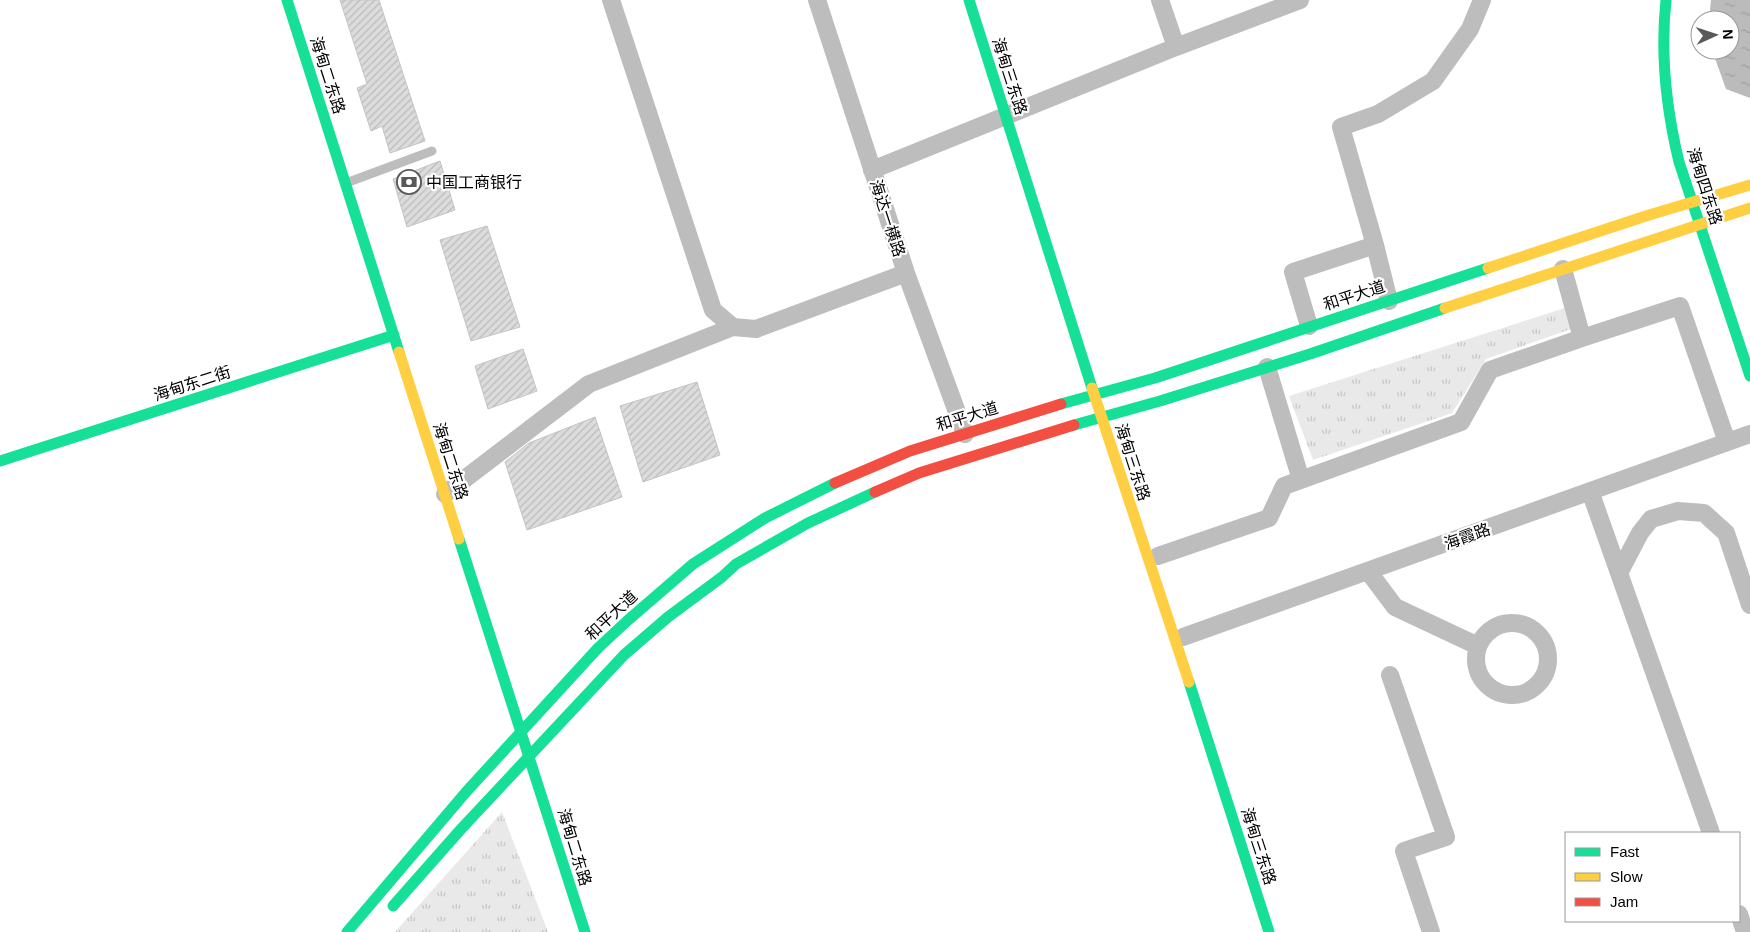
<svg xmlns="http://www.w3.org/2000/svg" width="1750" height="932" viewBox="0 0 1750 932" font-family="Arial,'Noto Sans SC',sans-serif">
  <defs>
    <pattern id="grass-tufts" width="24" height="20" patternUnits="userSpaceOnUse" patternTransform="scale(1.25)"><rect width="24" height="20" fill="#e9e9e9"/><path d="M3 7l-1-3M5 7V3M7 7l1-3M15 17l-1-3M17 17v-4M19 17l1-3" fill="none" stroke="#c6c6c6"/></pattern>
    <pattern id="water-ripples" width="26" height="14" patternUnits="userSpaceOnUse" patternTransform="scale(1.25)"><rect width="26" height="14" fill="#bbb"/><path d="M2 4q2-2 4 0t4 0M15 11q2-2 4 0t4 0" fill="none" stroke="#9f9f9f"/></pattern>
    <pattern id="building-hatch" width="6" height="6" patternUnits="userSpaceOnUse" patternTransform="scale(1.25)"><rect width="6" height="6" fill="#dcdcdc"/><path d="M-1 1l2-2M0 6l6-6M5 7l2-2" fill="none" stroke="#bbb"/></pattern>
  </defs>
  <rect width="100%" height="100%" fill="#fff"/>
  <path fill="url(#grass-tufts)" d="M 1565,308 L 1571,329 L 1486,359 L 1452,413 L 1313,460 L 1289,396 Z
    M 502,812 L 548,932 L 395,932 Z"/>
  <path fill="url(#water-ripples)" d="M 1711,0 L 1750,0 L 1750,98 L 1726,89 L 1712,50 L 1730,50 L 1730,20 L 1709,20 Z"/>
  <path fill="url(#building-hatch)" stroke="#c4c4c4" d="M 340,0 L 379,0 L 425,141 L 390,153 L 382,126 L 371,131 L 357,88 L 367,84 Z
    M 440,161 L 455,210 L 407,227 L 393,179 Z
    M 487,226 L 520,327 L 471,341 L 440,240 Z
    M 523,349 L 537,391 L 488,409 L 475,366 Z
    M 697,382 L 720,455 L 643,482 L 620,406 Z
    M 595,417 L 622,497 L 527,530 L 505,462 L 529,443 Z"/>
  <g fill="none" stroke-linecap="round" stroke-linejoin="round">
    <path stroke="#bdbdbd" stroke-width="9" d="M 346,183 L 432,151"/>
    <path stroke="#bdbdbd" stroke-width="18" d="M 611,0 L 713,310 L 733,327 L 756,329 L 906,273
      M 817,0 L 906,273 L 965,434
      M 1160,0 L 1176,47
      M 872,170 L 1176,47 L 1300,0
      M 1375,245 L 1389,301
      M 1563,269 L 1582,338 L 1680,306 L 1727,442
      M 1309,326 L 1293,272 L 1375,245 L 1341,127 L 1378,114 L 1433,81 L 1470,29 L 1482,0
      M 1267,367 L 1301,480
      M 1590,491 L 1711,833
      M 445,494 L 589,384 L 733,327
      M 1158,556 L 1269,518 L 1284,486 L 1461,422 L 1490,370 L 1582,338
      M 1368,571 L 1395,607 L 1478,646
      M 1619,573 L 1640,533 L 1651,519 L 1678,511 L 1704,513 L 1726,533 L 1750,605
      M1476 659a36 36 0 1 1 72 0a36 36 0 1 1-72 0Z
      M 1183,637 L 1750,434
      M 1390,675 L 1446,837 L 1404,851 L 1431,932
      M 1739,914 L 1745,932"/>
    <path stroke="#16e098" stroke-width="11" d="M 287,0 L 399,352
      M 969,0 L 1092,388
      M 1666,0 C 1660,56 1666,108 1679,162 L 1750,376
      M 1061,404 L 1155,378 L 1488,268
      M 1074,425 L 1160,401 L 1310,354 L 1445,308
      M 0,461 L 394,335
      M 459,539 L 585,932
      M 1189,682 L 1269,932
      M 393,906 L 462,828 L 624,655 L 668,617 L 722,577 L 736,564 L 808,523 L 875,492
      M 347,932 L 466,792 L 598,648 L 627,621 L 693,564 L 765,518 L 835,483"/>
    <path stroke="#ffcf43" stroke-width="11" d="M 1488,268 L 1649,215 L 1750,185
      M 1445,308 L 1750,208
      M 399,352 L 459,539
      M 1092,388 L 1189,682"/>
    <path stroke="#f24e42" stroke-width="11" d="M 835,483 L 910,451 L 1061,404
      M 875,492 L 919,473 L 1074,425"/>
  </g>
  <defs>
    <symbol id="bank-ring" viewBox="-11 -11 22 22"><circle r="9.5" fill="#fff" stroke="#595959" stroke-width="1.5"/><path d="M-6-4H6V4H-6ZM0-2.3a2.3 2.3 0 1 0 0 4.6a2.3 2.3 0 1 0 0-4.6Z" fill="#595959"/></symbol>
  </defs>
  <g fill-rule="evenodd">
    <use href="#bank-ring" x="395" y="168" width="28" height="28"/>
  </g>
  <g text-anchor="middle" stroke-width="4.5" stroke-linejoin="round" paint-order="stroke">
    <g font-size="16" fill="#000" stroke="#fff">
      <text transform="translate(328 75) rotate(72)" y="6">海甸二东路</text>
      <text transform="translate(1010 76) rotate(72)" y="6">海甸三东路</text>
      <text transform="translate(1705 186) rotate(72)" y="6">海甸四东路</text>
      <text transform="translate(888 218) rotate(72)" y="6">海达一横路</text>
      <text transform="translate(1354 295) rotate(-18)" y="6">和平大道</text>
      <text transform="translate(192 383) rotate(-18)" y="6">海甸东二街</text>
      <text transform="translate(967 416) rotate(-17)" y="6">和平大道</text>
      <text transform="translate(451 461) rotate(72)" y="6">海甸二东路</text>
      <text transform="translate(1133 462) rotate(72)" y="6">海甸三东路</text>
      <text transform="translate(1467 536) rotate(-20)" y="6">海霞路</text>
      <text transform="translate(611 615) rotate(-43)" y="6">和平大道</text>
      <text transform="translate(1259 846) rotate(72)" y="6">海甸三东路</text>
      <text transform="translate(575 847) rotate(73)" y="6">海甸二东路</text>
    </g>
    <g font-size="16" fill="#000" stroke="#fff" text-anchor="start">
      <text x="426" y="188">中国工商银行</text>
    </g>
  </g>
  <rect x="1565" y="832" width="175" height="90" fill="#ffffff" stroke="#999999"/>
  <rect x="1575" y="848" width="25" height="8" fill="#16e098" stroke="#999999"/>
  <text x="1610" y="857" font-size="15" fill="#000000">Fast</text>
  <rect x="1575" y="873" width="25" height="8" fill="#ffcf43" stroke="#999999"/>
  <text x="1610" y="882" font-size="15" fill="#000000">Slow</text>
  <rect x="1575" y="898" width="25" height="8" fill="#f24e42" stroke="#999999"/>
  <text x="1610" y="907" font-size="15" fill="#000000">Jam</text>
  <g transform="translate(1715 35) rotate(87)"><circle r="24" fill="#ffffff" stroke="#999999"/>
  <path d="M0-4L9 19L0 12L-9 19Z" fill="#595959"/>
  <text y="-8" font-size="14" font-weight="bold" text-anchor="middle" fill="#000000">N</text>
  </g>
</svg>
